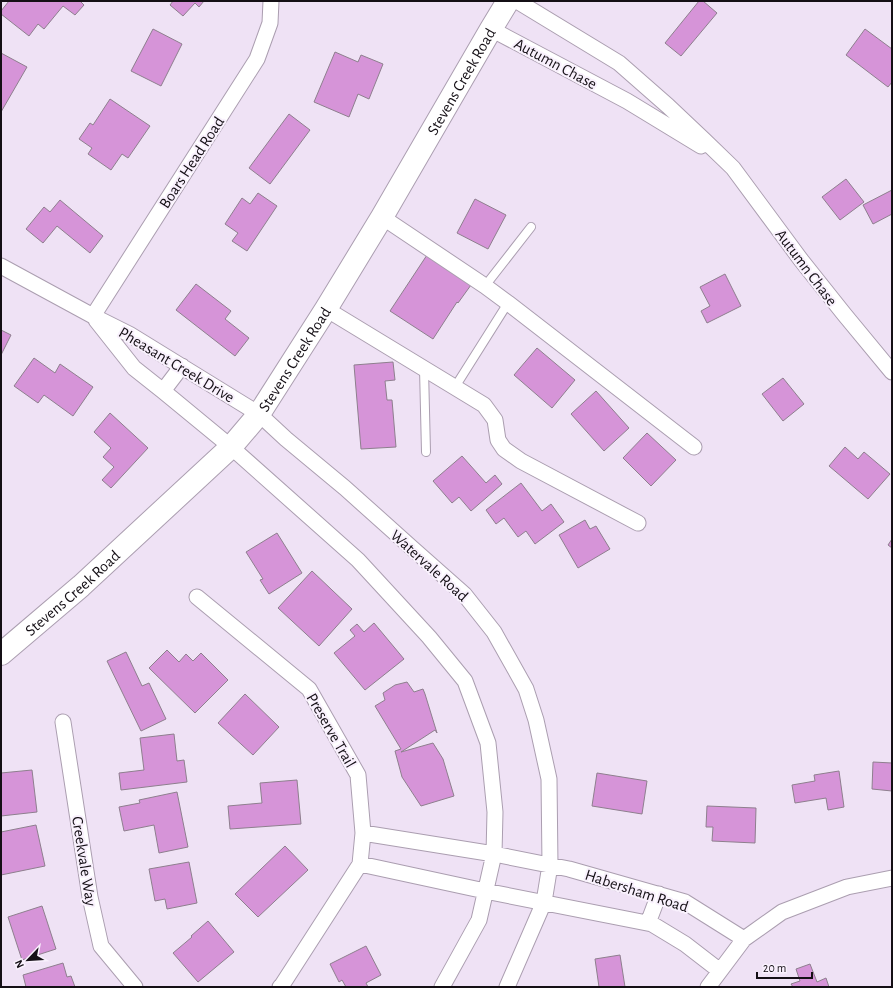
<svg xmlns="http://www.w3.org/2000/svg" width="893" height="988" viewBox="0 0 893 988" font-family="'Alegreya Sans',sans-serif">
  <rect width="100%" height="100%" fill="#efe2f5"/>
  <path fill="#d694d8" stroke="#8e7f8e" d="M 9,1 L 80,1 L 84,5 L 75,15 L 63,6 L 44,29 L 38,24 L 29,36 L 1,14 L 1,11 Z
    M 173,1 L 204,1 L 199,7 L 195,3 L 183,16 L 170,5 Z
    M 699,1 L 703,1 L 717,13 L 681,56 L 665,43 Z
    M 153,29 L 182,44 L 161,86 L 131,71 Z
    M 865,29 L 892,49 L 892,82 L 888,87 L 846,55 Z
    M 335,52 L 358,62 L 361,55 L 383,64 L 369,99 L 358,94 L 349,117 L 314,102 Z
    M 1,53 L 27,67 L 1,112 Z
    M 110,99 L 150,126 L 128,158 L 122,154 L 111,170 L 88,154 L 92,148 L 79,139 L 90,123 L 93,125 Z
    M 289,114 L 310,130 L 270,184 L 249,168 Z
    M 846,179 L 864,202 L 840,220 L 822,197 Z
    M 892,190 L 892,214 L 873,224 L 863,205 Z
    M 258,193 L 277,206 L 247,251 L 232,241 L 238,233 L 225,224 L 242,198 L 250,204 Z
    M 475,199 L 506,215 L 488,249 L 457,233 Z
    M 60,200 L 103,236 L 90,253 L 57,226 L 43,243 L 26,229 L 44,207 L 50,212 Z
    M 427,255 L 471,285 L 458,303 L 457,302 L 433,339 L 390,311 Z
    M 725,274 L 741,306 L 707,323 L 701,311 L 710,306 L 700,287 Z
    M 196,284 L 231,311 L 225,319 L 249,338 L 235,356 L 176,310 Z
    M 1,330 L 11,335 L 1,355 Z
    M 537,348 L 575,380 L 552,408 L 514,375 Z
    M 34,358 L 55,373 L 60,364 L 93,387 L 73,416 L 44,395 L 38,403 L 14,386 Z
    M 393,362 L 395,380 L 385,381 L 387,400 L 392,400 L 396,447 L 361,449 L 354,365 Z
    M 783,378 L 804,404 L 783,421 L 762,394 Z
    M 596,391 L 629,428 L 604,451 L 571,414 Z
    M 110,413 L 148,448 L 111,488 L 102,480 L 114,467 L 103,457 L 111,448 L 94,432 Z
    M 647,433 L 676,460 L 651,486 L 623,458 Z
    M 845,447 L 858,459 L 864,452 L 890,474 L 868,499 L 829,466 Z
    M 462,456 L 486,483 L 495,475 L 502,484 L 471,511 L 459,497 L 452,503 L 433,481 Z
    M 521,483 L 542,511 L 551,504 L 564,522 L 535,544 L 526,531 L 518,537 L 504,518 L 496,524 L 486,510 Z
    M 585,520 L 590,529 L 596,526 L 610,549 L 578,568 L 559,535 Z
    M 277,533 L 302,573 L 269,594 L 260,580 L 263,579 L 246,552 Z
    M 892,539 L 892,548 L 888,545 Z
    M 312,571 L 352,609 L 319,646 L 278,608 Z
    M 374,623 L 404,659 L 365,690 L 334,653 L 355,636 L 350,630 L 357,624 L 364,632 Z
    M 167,650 L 179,662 L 186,654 L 193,661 L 201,653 L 228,680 L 195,713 L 149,668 Z
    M 126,652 L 142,686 L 149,683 L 166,719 L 141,731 L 107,661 Z
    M 407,682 L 414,692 L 423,689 L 425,694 L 437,733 L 435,730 L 401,752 L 433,743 L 443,759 L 454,796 L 421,806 L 402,777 L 395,751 L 401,749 L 375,706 L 385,700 L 383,693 L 395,685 Z
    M 245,694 L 279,727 L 253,755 L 218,723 Z
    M 174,734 L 177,761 L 184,760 L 187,782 L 121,790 L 119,773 L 144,770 L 140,738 Z
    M 873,762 L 892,763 L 892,791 L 872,789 Z
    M 32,770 L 37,812 L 1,816 L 1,773 Z
    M 839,771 L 844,807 L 828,810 L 826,798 L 795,803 L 792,785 L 815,781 L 814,775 Z
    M 597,773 L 647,781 L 642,814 L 592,806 Z
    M 297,780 L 301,824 L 230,829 L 228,806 L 262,803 L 260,783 Z
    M 177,792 L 188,847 L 159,853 L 154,825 L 124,831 L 119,807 L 140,803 L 139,800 Z
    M 707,806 L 756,808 L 755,843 L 712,841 L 713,827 L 706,827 Z
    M 36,825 L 45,866 L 1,875 L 1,832 Z
    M 285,846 L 308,870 L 258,917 L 235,894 Z
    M 189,862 L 197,903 L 167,909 L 165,899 L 155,901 L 149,869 Z
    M 42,906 L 56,949 L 22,960 L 8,917 Z
    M 208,921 L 234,952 L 198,982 L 173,953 L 192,937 L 191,936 Z
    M 366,946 L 381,975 L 366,983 L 368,987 L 346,987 L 342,980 L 339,982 L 330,964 Z
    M 620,955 L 625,987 L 597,987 L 599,987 L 595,959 Z
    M 63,963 L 67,977 L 71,976 L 75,987 L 26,987 L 23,975 Z
    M 810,964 L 817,982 L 826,978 L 829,987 L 793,987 L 791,984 L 800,981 L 796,969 Z"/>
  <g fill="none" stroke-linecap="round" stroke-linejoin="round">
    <defs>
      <path id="lane" d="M 485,286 L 531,227
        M 424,369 L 426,452
        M 455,387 L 508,303"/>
      <path id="street" d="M 517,1 L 619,63 L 668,106 L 704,140 L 733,168 L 801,260 L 844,314 L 892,372
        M 491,29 L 627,101 L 701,146
        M 382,217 L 485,286 L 508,303 L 694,447
        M 1,266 L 93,316 L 129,334 L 259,414 L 286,439 L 345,488 L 412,548 L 464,594 L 494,632 L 526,689 L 536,720 L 549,779 L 550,865 L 544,902 L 507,987
        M 326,309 L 484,405 L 495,420 L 498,440 L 504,449 L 521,461 L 638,523
        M 93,316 L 257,59 L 270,23 L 271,1
        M 96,320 L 134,368 L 163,391 L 231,447 L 358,560 L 429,637 L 465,681 L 488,743 L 495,812 L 494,854 L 479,920 L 442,987
        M 163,391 L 182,366
        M 197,597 L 309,689 L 358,775 L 363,833 L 360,864 L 282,985 L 280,987
        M 63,722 L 90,897 L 101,946 L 135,987
        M 363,833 L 494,854 L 569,869 L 685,902 L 744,939
        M 360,864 L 485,891 L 652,924 L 685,944 L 720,971
        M 648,923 L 659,894
        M 708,987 L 744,939 L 782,912 L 847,887 L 892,878"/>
      <g id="secondary">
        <path id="s1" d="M 1,654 L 81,586 L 231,447 L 259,414 L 326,309 L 382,217 L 491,29 L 508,1"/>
      </g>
    </defs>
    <use href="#lane" stroke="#ab9eb0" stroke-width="10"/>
    <use href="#street" stroke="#ab9eb0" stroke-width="17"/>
    <use href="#secondary" stroke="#ab9eb0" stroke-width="24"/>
    <use href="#lane" stroke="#fff" stroke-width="8"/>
    <use href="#street" stroke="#fff" stroke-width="15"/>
    <use href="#secondary" stroke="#fff" stroke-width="22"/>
  </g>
  <g text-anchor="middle" stroke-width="4" stroke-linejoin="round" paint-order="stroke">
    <g font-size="16" fill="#140f15" stroke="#f9f1fd">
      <text transform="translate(556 63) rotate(28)" y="6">Autumn Chase</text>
      <text dy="6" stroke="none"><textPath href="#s1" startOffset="742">Stevens Creek Road</textPath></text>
      <text transform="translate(191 162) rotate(-57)" y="6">Boars Head Road</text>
      <text transform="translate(807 267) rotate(53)" y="6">Autumn Chase</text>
      <text dy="6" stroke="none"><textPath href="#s1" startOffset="418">Stevens Creek Road</textPath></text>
      <text transform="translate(177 364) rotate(31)" y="6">Pheasant Creek Drive</text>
      <text transform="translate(430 565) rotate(42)" y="6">Watervale Road</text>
      <text dy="6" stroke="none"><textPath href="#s1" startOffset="94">Stevens Creek Road</textPath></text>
      <text transform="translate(332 730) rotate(60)" y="6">Preserve Trail</text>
      <text transform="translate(85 861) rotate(81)" y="6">Creekvale Way</text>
      <text transform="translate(637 890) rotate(18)" y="6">Habersham Road</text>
    </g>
  </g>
  <rect width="893" height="988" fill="none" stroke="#140f15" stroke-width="4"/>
  <g transform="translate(28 960) rotate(245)" stroke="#f9f1fd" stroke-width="3" paint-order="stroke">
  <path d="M0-3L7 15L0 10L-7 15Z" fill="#140f15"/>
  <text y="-6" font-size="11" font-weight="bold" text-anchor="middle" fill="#140f15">N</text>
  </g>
  <path d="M757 972v6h55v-6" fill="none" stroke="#140f15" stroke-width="2"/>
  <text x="763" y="972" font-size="12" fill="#140f15" stroke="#f9f1fd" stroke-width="3" paint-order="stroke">20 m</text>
</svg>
